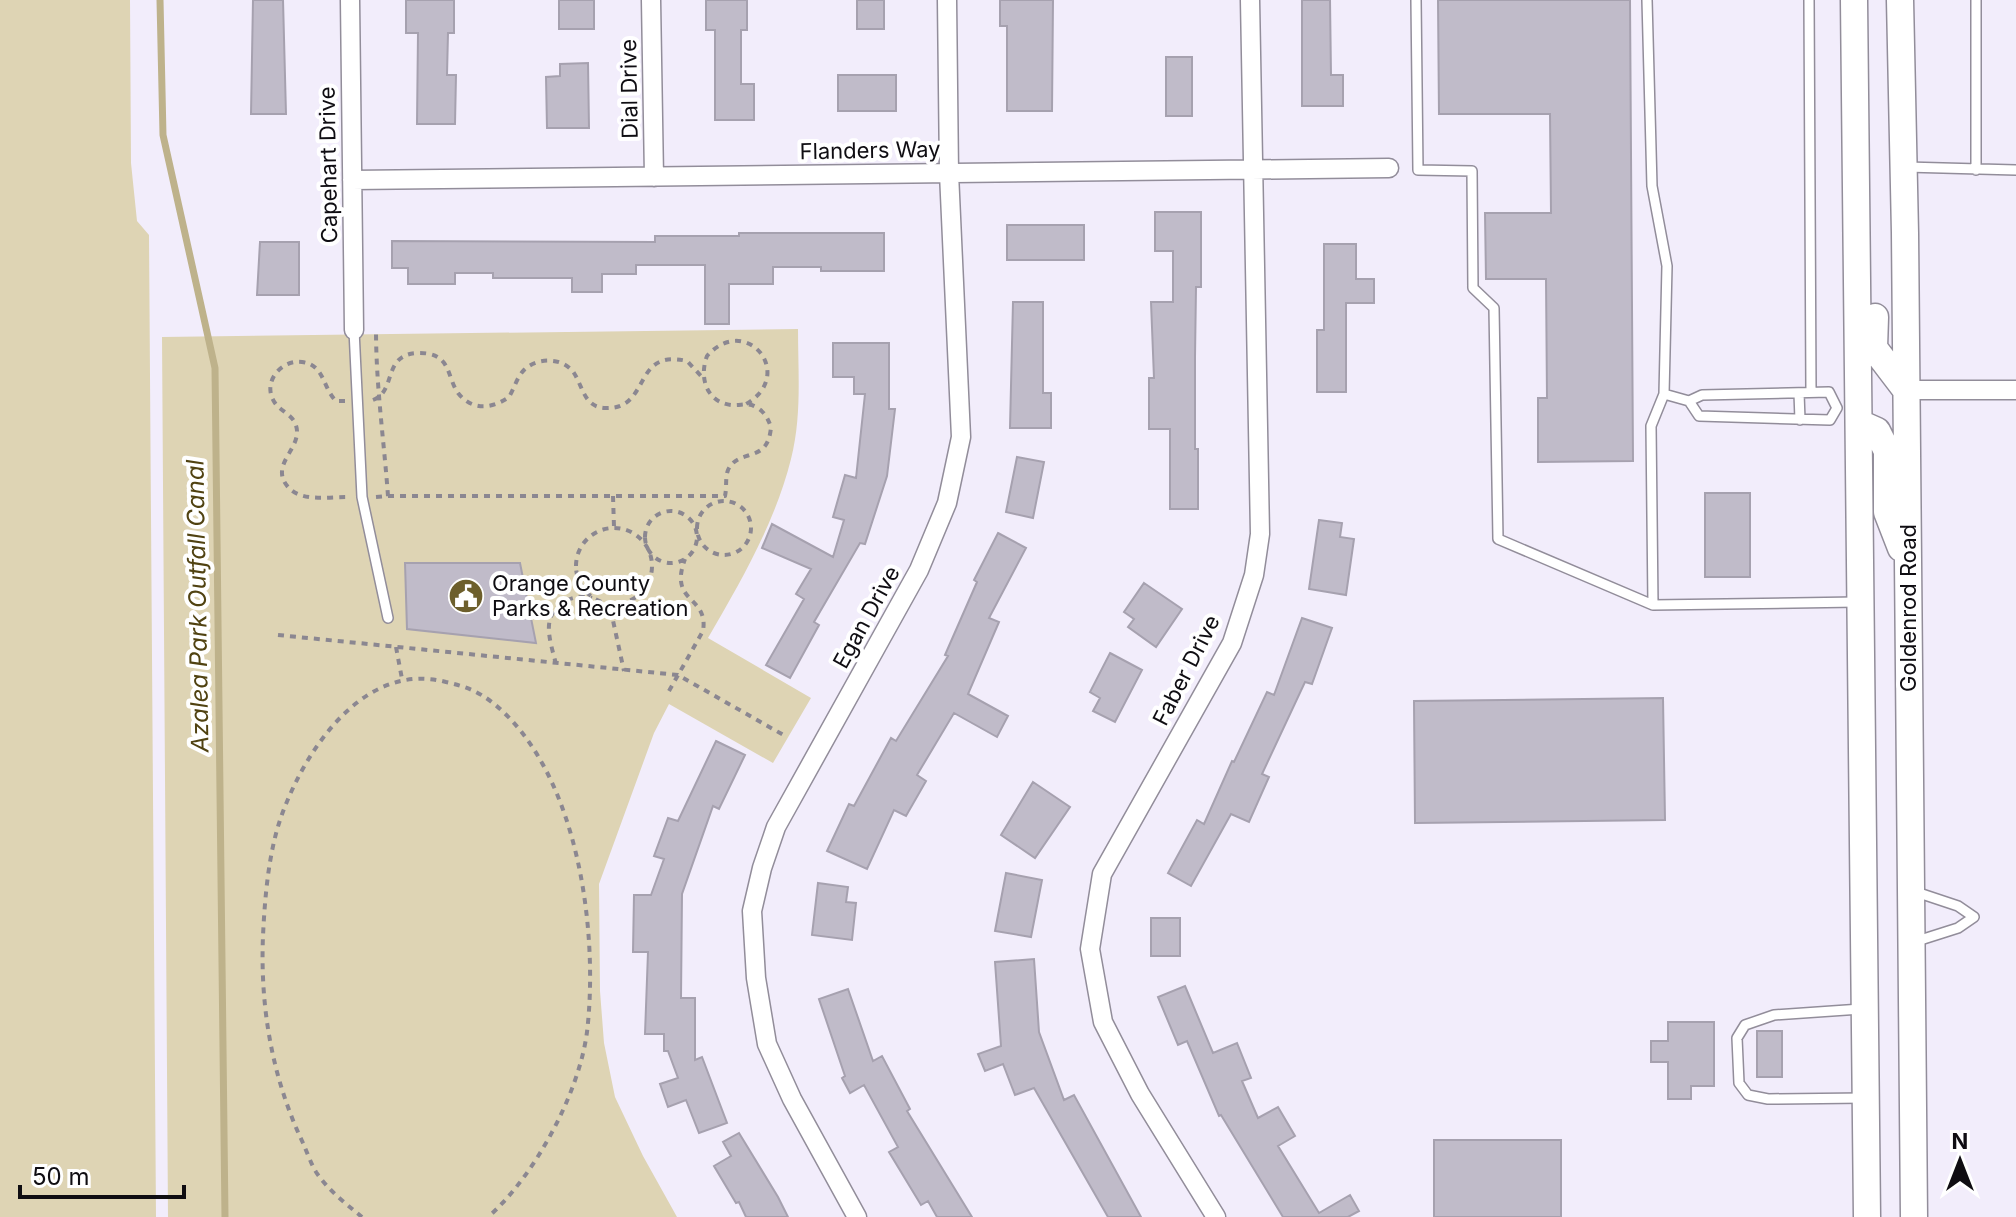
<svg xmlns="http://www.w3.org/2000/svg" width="2016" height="1217" viewBox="0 0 2016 1217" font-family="Inter,sans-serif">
  <rect width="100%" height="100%" fill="#f2edfb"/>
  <path fill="#ded4b4" d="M 0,0 L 130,0 L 131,163 L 137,221 L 149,235 L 156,1217 L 0,1217 Z
    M 798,329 C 798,372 802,416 791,459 C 775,523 741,581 708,638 L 811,698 L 773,763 L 669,704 L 654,733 L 599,884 L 600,991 L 604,1043 L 615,1097 L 643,1156 L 677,1217 L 168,1217 L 162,337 Z"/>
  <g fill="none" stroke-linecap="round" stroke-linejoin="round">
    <path stroke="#beb28b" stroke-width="7" d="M 160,0 L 163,135 L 215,368 L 225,1217"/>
  </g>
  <path fill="#c0bbc9" stroke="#a6a1af" stroke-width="2" d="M 253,0 L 283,0 L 286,114 L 251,114 Z
    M 406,0 L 454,0 L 454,33 L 448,33 L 447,75 L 456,75 L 455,124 L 417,124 L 418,33 L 406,33 Z
    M 559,0 L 594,0 L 594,29 L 559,29 Z
    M 706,0 L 747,0 L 747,30 L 741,30 L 741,84 L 754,84 L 754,120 L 715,120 L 715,30 L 706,30 Z
    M 857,0 L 884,0 L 884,29 L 857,29 Z
    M 1000,0 L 1053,0 L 1052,111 L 1007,111 L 1007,26 L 1000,26 Z
    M 1302,0 L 1330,0 L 1331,75 L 1343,75 L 1343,106 L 1302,106 Z
    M 1438,0 L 1630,0 L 1633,461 L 1538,462 L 1538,398 L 1547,398 L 1546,279 L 1486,279 L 1485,213 L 1551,213 L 1550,114 L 1439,114 Z
    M 1166,57 L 1192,57 L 1192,116 L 1166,116 Z
    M 588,63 L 589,128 L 547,128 L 546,77 L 560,76 L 560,64 Z
    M 838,75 L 896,75 L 896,111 L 838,111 Z
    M 1155,212 L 1201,212 L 1201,287 L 1196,287 L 1195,357 L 1195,449 L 1198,449 L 1198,509 L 1170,509 L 1170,429 L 1149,429 L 1149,378 L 1154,378 L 1151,302 L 1173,302 L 1173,251 L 1155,251 Z
    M 1007,225 L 1084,225 L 1084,260 L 1007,260 Z
    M 739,233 L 884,233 L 884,271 L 821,271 L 821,267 L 773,267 L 773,284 L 729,284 L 729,324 L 705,324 L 705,265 L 636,265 L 636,274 L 602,274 L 602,292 L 572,292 L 572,278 L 493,278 L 493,273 L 455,273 L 455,284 L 408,284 L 408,268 L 392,268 L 392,241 L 655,242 L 655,236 L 739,236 Z
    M 260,242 L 299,242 L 299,295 L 257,295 Z
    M 1324,244 L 1356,244 L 1356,279 L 1374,279 L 1374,303 L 1346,303 L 1346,392 L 1317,392 L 1317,330 L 1324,330 Z
    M 1013,302 L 1043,302 L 1043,393 L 1051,393 L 1051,428 L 1010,428 Z
    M 833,343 L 889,343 L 889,409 L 895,409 L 887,476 L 865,544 L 860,543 L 814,622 L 819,625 L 790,678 L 766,665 L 804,599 L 796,594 L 811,569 L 762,548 L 772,524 L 833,557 L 844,520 L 833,517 L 845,475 L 856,478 L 865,394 L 854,394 L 854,377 L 833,377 Z
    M 1017,457 L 1044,462 L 1033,518 L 1006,512 Z
    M 1705,493 L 1750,493 L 1750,577 L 1705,577 Z
    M 1319,520 L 1342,523 L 1340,537 L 1354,539 L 1346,595 L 1309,589 Z
    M 998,533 L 1026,548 L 989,618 L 999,622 L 968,694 L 1008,716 L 997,737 L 954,713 L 917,775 L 926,781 L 906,816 L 894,810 L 867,869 L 827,851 L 849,804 L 854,806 L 891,738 L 896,741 L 948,656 L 945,655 L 977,582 L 974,580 Z
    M 405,563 L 520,563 L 536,643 L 407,629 Z
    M 1144,583 L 1182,609 L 1156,647 L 1128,627 L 1134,619 L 1124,612 Z
    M 1302,618 L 1332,628 L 1312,684 L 1305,682 L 1262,774 L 1269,777 L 1249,822 L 1231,814 L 1191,886 L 1168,873 L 1197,820 L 1204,824 L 1232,761 L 1234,762 L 1267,692 L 1274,695 Z
    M 1110,653 L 1142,670 L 1115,722 L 1093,711 L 1100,698 L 1090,692 Z
    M 1663,698 L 1665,820 L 1415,823 L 1414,701 Z
    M 716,741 L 745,755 L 719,809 L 713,806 L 682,894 L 681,998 L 695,998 L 695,1060 L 702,1057 L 727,1123 L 699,1133 L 686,1100 L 668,1107 L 660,1084 L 678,1078 L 668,1051 L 664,1051 L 664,1034 L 645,1034 L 648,952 L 633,952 L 634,895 L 651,895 L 664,859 L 654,856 L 668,818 L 678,821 Z
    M 1033,782 L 1070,807 L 1035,858 L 1001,835 Z
    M 1006,873 L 1042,880 L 1031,937 L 995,931 Z
    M 818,883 L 848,887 L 846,902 L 856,903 L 852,940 L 812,935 Z
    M 1151,918 L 1180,918 L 1180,956 L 1151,956 Z
    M 1034,959 L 1039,1032 L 1064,1100 L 1074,1095 L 1141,1217 L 1108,1217 L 1034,1088 L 1015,1095 L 1003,1064 L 985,1071 L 978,1054 L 1001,1046 L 995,962 Z
    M 1185,986 L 1213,1053 L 1237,1043 L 1251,1078 L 1242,1081 L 1258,1118 L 1278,1107 L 1295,1136 L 1278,1146 L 1319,1213 L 1350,1195 L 1359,1211 L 1348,1217 L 1283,1217 L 1221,1115 L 1219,1116 L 1187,1041 L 1178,1045 L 1158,997 Z
    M 848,989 L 873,1061 L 882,1056 L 910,1109 L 907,1111 L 972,1217 L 937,1217 L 928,1201 L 921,1205 L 889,1152 L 898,1147 L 864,1085 L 850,1093 L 842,1078 L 845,1076 L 819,999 Z
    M 1668,1022 L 1714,1022 L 1714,1086 L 1691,1086 L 1691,1099 L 1668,1099 L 1668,1062 L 1651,1062 L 1651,1041 L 1668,1041 Z
    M 1757,1031 L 1782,1031 L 1782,1077 L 1757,1077 Z
    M 739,1133 L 778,1197 L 788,1217 L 746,1217 L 739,1202 L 736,1203 L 714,1166 L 731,1156 L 723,1142 Z
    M 1434,1140 L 1561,1140 L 1561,1217 L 1434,1217 Z"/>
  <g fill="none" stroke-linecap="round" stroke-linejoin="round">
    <defs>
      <path id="service" d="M 1416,0 L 1418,170 L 1472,171 L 1473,288 L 1494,308 L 1498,539 L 1653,605 L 1857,602
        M 1647,0 L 1652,186 L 1667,266 L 1664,394 L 1651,426 L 1653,605
        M 1809,0 L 1811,392
        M 1906,167 L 2016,170
        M 1976,170 L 1976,0
        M 354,330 L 362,497 L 388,618
        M 1829,392 L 1837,408 L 1830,420 L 1699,416 L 1689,401 L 1702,395 Z
        M 1799,393 L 1800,420
        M 1664,394 L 1689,401
        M 1914,942 L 1958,928 L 1974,917 L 1958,906 L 1916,892
        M 1861,1009 L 1774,1015 L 1745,1025 L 1737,1038 L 1739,1083 L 1748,1095 L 1768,1099 L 1864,1098"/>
      <path id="minor" d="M 350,0 L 354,330
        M 651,0 L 654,177
        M 352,180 L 1389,168
        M 1906,390 L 2016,390
        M 857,1217 L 792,1099 L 767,1044 L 756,978 L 752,911 L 762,868 L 776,827 L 919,570 L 947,503 L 961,437 L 949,173 L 947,0
        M 1216,1217 L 1140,1094 L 1103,1022 L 1090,949 L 1102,874 L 1232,643 L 1254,575 L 1260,534 L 1250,0"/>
      <path id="secondary" d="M 1854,0 L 1867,1217
        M 1900,0 L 1905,233 L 1914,1217
        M 1875,317 L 1874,348 L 1906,390
        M 1859,423 L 1877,431 L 1887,451 L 1887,512 L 1901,548"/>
    </defs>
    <use href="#service" stroke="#928d9a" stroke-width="12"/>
    <use href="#minor" stroke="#928d9a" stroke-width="21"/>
    <use href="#secondary" stroke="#928d9a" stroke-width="29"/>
    <path stroke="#8b8791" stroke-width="4" stroke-dasharray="6 6" stroke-linecap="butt" d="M 373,400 C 397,391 382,355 417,353 C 452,352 446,376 458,393 C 472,411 492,409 509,397 C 514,389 517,377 524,370 C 537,357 563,357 574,373 C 583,387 584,407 605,408 C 652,410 631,348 687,361 L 703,378
      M 345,401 L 336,401 C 322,387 325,365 302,362 C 281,359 261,383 275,403 C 282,413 296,415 297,431 C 298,451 270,466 288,487 C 301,502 328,497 347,497
      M 388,496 L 725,496 C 727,487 725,478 728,470 C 739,447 768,465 771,427 C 768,419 765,412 756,407 C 748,402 741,406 731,405 C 706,402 699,377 707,356 C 746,312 797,375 746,404
      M 613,496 L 614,527
      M 376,497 L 388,496 C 384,441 376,386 376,330
      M697 528a27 27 0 1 1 54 0a27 27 0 1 1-54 0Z
      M645 537a26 26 0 1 1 52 0a26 26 0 1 1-52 0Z
      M576 566a38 38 0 1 1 76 0a38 38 0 1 1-76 0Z
      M 600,602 L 612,616 L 624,671
      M 278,635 L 678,675 L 787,737
      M 396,647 L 402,679
      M 556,664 C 553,652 548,637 549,625 C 551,604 573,593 592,598
      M 669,691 L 703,631 C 709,595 668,604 685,559
      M 362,1217 C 346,1204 328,1190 316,1172 C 311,1164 307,1152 303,1143 C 272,1078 260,1007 263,936 C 265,894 269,847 284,809 C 309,744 367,661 446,682 C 464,686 478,691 493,703 C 578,771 599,931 587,1032 C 579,1094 534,1177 488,1217"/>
    <use href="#service" stroke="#fff" stroke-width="9"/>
    <use href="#minor" stroke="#fff" stroke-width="18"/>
    <use href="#secondary" stroke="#fff" stroke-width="26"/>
  </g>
  <defs>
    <symbol id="civic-disc" viewBox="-11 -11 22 22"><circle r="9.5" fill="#6d5f2c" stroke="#fff"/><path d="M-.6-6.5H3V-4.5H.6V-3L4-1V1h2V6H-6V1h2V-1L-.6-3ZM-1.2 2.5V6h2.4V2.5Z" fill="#fff"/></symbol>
  </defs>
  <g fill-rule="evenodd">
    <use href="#civic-disc" x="446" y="576" width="40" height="40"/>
  </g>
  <g text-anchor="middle" stroke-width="8" stroke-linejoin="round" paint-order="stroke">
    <g font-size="22" fill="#0f0d12" stroke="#fff">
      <text transform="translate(629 89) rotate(-91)" y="8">Dial Drive</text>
      <text transform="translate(870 150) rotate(-1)" y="8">Flanders Way</text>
      <text transform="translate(328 165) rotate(-91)" y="8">Capehart Drive</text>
      <text transform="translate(1908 608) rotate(-90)" y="8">Goldenrod Road</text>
      <text transform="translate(866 617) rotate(-61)" y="8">Egan Drive</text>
      <text transform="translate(1186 670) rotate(-63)" y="8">Faber Drive</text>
    </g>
    <g font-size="22" fill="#0f0d12" stroke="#fff" text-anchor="start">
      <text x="492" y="591">Orange County<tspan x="492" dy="25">Parks &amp; Recreation</tspan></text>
    </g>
    <g font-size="24" font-style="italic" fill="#504211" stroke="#fff">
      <text transform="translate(198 606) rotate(-91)" y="8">Azalea Park Outfall Canal</text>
    </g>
  </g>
  <g transform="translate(1960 1161)" stroke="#ffffff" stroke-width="6" paint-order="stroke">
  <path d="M0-6L14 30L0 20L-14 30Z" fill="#0f0d12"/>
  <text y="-12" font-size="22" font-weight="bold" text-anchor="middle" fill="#0f0d12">N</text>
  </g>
  <path d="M20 1185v12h164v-12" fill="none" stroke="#0f0d12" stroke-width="4"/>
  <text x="32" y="1185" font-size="24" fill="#0f0d12" stroke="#ffffff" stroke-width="6" paint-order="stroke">50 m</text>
</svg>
